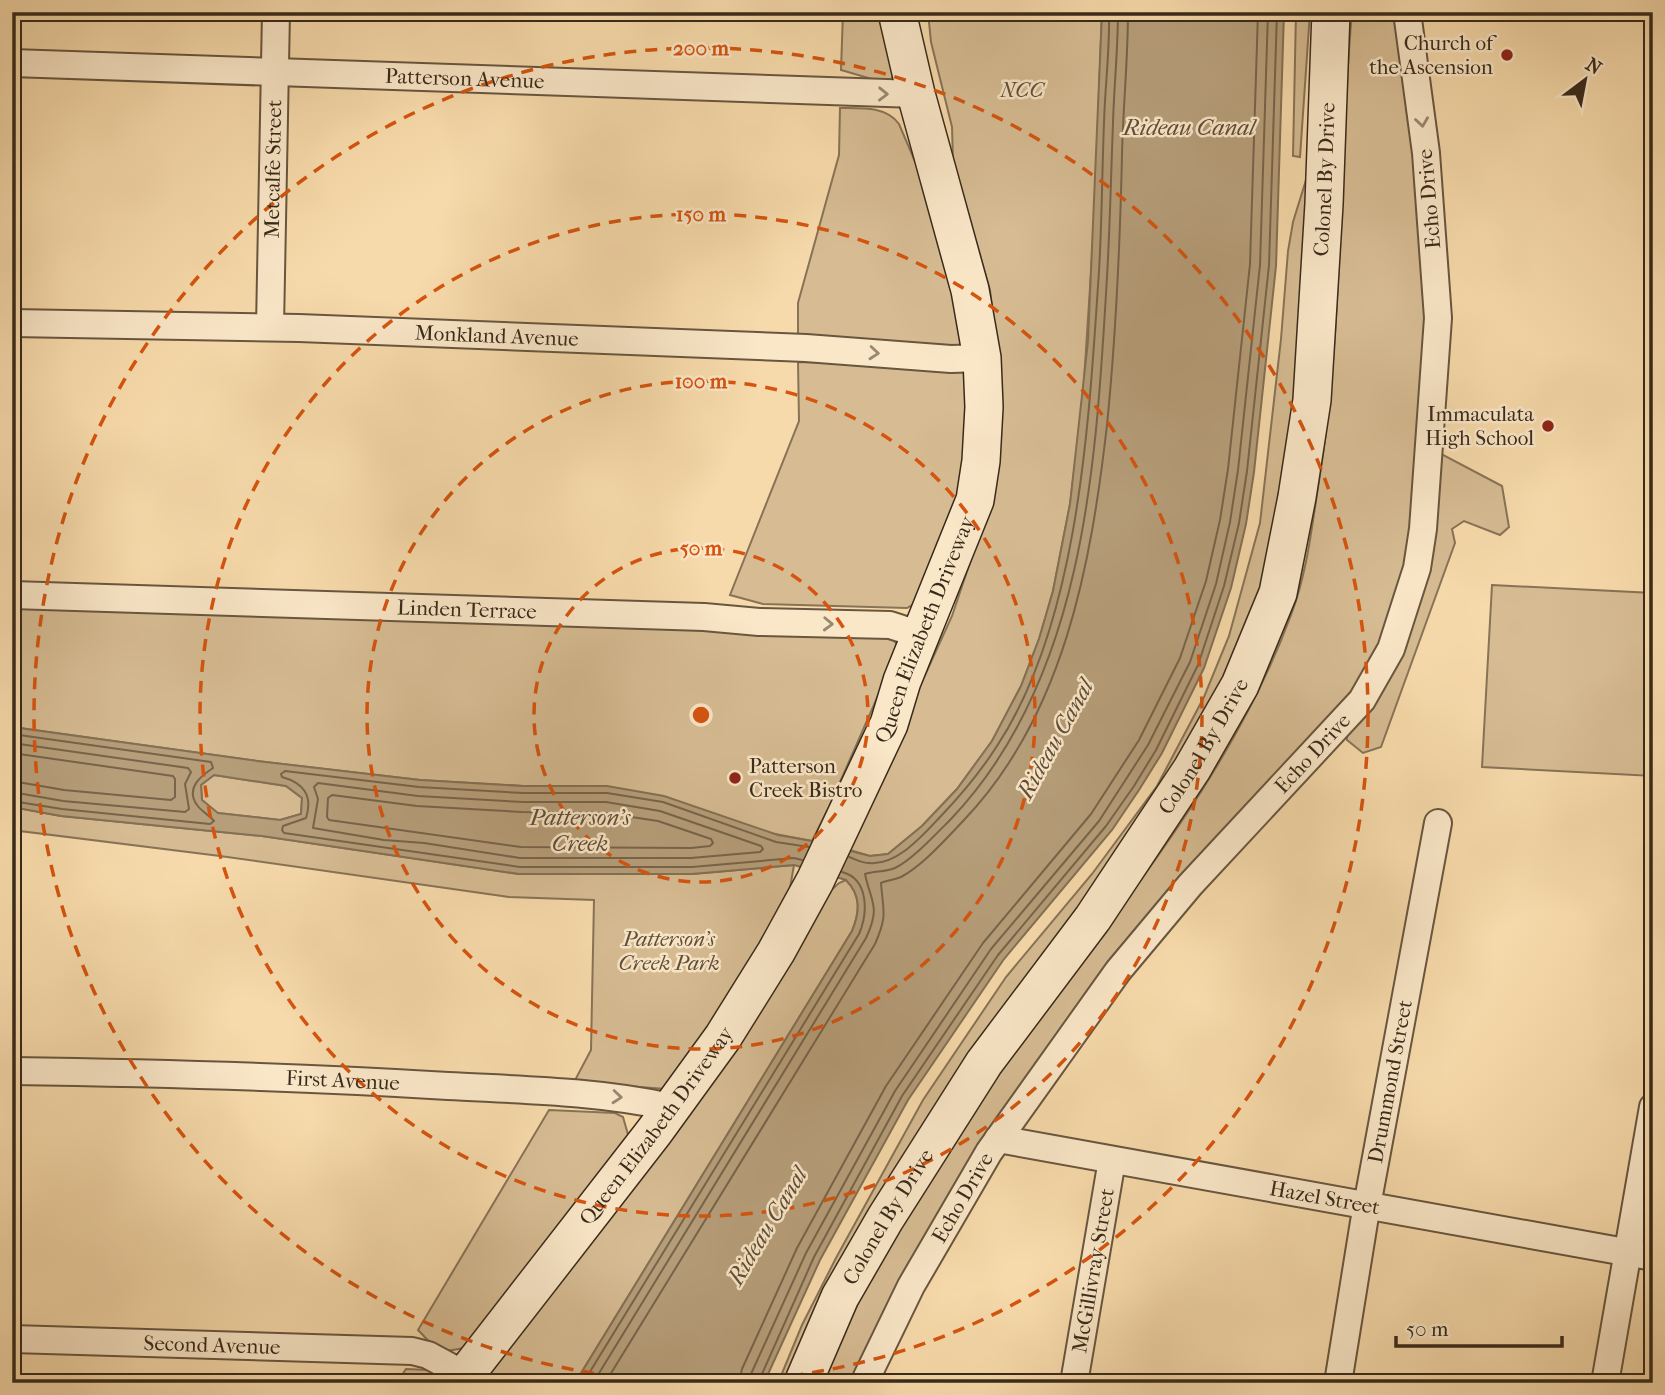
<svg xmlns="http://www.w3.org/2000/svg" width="1665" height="1395" viewBox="0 0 1665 1395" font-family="'IM FELL French Canon',serif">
  <rect width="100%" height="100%" fill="#f7daab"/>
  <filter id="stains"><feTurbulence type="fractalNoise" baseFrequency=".00286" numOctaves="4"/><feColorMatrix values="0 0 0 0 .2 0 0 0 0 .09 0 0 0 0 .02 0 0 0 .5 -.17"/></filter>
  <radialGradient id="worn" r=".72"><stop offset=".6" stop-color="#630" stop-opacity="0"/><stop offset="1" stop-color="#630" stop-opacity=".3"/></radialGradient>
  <path fill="#d7bc93" stroke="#887357" stroke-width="2" d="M 843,12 L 879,12 L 893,76 L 891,80 L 882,82 L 841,70 Z
    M 928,12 L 1102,12 L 1094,226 L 1083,396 L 1070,504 L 1053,591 L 1039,639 L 1021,686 L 992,741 L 957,789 L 922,826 L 888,854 L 870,856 L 846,849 L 952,616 L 991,500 L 998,354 L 990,290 L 953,162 L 952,127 L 931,42 Z
    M 1296,12 L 1310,12 L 1300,157 L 1293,156 Z
    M 1352,12 L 1396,12 L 1433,267 L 1424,445 L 1502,486 L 1509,527 L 1500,535 L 1464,521 L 1452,529 L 1455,543 L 1381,747 L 1363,753 L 1347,740 L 1346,702 L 1274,779 L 896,1289 L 851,1383 L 821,1383 C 880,1240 970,1112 1061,988 C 1148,870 1240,754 1291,615 C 1307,573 1312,526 1319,481 C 1344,326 1338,168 1352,12 Z
    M 840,108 C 861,108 886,106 899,124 L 947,236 L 964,346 L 958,350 L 798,334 L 798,303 L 839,155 Z
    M 1306,180 L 1313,180 L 1306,321 L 1273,562 L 1206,725 L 788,1383 L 778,1383 L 802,1325 L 836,1258 L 923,1100 L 1006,977 L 1092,874 L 1157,786 L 1204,697 L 1229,636 L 1260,523 L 1281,339 L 1288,251 L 1293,222 Z
    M 798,362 L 947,365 L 961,367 L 969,374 L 967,474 L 922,599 L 907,608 L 763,604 L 730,595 L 799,421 Z
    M 1492,585 L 1653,593 L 1653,776 L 1482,767 Z
    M 12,608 L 741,628 L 882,635 L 893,639 L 899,648 L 829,807 L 812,841 L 523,786 L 420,780 L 257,761 L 12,727 Z
    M 214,775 L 286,786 L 302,798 L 301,814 L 280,820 L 217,813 L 202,800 L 201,785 Z
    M 12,807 L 61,816 L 262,836 L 519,874 L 692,874 L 794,865 L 790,888 L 760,945 L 710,1029 L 666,1089 L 574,1082 L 591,1050 L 594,900 L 509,897 L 220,856 L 12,830 Z
    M 846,880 C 861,895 860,912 852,931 L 575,1383 L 479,1383 L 827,894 L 839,883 Z
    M 549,1110 L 615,1113 L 623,1117 L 629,1138 L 548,1248 L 463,1348 C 436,1355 435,1347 418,1330 Z
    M 406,1369 L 429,1370 L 439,1376 L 439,1382 L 357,1383 L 358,1376 L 400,1378 Z"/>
  <path fill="#b69e7a" stroke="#847054" stroke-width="2" fill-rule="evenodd" d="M 1102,12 L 1284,12 L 1276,266 L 1254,472 L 1246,524 L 1231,588 L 1204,668 L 1162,753 L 1139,790 L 1112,830 L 1004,959 L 908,1100 L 820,1260 L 764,1383 L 575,1383 L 852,931 C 860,912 861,895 846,880 L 794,865 L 692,874 L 519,874 L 262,836 L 61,816 L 12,807 L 12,727 L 257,761 L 420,780 L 523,786 L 607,786 L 664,796 L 778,835 L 812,841 L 870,856 L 888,854 L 922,826 L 957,789 L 992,741 L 1021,686 L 1039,639 L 1053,591 L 1070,504 L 1088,341 ZM 214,775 L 286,786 L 302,798 L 301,814 L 280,820 L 218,813 L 202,800 L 201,785 Z"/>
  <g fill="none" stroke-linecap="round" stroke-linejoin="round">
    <path stroke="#77644a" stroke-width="2" d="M 12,734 L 211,762 L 213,768 C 201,776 185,788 197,805 C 201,811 209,815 214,821 L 210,824 L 62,809 L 12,801
      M 12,743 L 188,768 L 191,772 L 185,784 L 189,809 L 185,812 L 63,801 L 12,792
      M 12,753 L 173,776 L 175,779 L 175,797 L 171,800 L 64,790 L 12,781
      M 318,783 L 418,796 L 523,802 L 606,802 L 660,811 L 761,846 L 763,849 L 760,852 L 691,858 L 520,858 L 424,843 L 384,840 L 313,828 L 318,799 L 314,787 Z
      M 332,795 L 417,806 L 522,812 L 605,813 L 658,821 L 711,839 L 713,843 L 710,846 L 691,848 L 521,847 L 329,820 L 327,817 L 328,798 Z
      M 849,857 C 855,859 862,863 869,863 C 897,866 923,835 941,816 C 962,794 981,771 997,746 C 1080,620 1089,418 1099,271 C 1102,221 1102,172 1104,123 C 1105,86 1110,49 1109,12
      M 802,860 L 794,858 L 692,867 L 520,867 L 284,833 L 282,830 L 283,826 L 306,818 C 313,796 304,783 282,777 L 281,774 L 285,771 L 419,787 L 523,793 L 607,793 L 663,802 L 776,842 L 809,847
      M 583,1383 L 859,934 C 868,913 869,879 842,872
      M 593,1383 L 866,938 C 881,906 871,903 865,874 C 874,871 886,872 895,868 C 912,860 937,833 951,819 C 1086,677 1096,462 1107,277 C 1110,226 1111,174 1113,123 C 1114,86 1118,49 1118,12
      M 605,1383 L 875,944 C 888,915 883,911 881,883 C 887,880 894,880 901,877 C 923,865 946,839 964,820 C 1064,715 1091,565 1107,425 C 1116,335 1120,245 1122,155 C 1123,107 1128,60 1128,12
      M 739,1383 L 742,1369 L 797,1248 L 886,1086 L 983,943 L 1091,814 L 1139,740 L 1180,658 L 1206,581 L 1220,520 L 1228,469 L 1250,264 L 1258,12
      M 750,1383 L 751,1374 L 806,1253 L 895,1091 L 991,949 L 1099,821 L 1148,745 L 1190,662 L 1216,584 L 1230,522 L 1238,470 L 1260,265 L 1268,12
      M 758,1383 L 814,1257 L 902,1096 L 998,955 L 1106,826 L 1134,786 L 1156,750 L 1198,665 L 1224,586 L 1239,523 L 1247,471 L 1269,265 L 1277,12"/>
    <defs>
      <g id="street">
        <path id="s1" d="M 12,63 L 916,94"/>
        <path id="s2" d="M 12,323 L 299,328 L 806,348 L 951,359 L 982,358"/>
        <path id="s3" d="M 270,327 L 276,12"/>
        <path id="s4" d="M 12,595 L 704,617 L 759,622 L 890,625 L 921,635"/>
        <path id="s5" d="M 12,1071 C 158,1073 303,1077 448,1086 C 522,1090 597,1091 670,1107"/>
        <path id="s6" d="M 998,1139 L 1653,1257"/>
        <path id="s7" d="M 12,1339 L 412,1351 L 428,1355 L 465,1375"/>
        <path id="s8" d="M 864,1383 L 911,1286 L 989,1152 L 1118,971 L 1190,885 L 1362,700 L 1391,649 L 1417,568 L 1423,529 L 1438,318 L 1426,153 L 1407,12"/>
        <path id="s9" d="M 1074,1383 L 1112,1160"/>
        <path id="s10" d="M 1338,1383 L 1364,1222 L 1438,823"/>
        <path d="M 1605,1383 L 1653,1107"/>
      </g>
      <g id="secondary">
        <path id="s11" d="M 459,1383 L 654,1132 L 723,1037 L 776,952 L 815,881 L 889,724 L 902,681 L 975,500 L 981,461 L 984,407 L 982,358 L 970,290 L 916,94 L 897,12"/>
        <path id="s12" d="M 803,1383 L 840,1297 L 885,1219 L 984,1063 L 1093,918 L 1192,769 L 1240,685 L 1278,593 L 1297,497 L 1312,400 L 1324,204 L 1331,12"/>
      </g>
    </defs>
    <use href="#street" stroke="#68563f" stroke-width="30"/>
    <use href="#secondary" stroke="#382a1b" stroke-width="40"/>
    <use href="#street" stroke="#fae7c8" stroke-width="26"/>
    <use href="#secondary" stroke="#fae7c8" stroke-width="37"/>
  </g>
  <defs><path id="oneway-chevron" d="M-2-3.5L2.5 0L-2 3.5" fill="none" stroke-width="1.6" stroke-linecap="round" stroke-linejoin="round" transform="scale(1.75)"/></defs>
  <g stroke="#998872">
    <use href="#oneway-chevron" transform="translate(883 94) rotate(1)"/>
    <use href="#oneway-chevron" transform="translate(1422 122) rotate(82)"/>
    <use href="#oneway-chevron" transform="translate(874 353) rotate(5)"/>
    <use href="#oneway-chevron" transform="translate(828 624) rotate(2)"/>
    <use href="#oneway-chevron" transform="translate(617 1097) rotate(5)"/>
  </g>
  <g fill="none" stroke="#d6540e" stroke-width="3.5" stroke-dasharray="12 9">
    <circle cx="701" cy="715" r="167"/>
    <circle cx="701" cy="715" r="334"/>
    <circle cx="701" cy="715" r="501"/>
    <circle cx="701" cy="715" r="667"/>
  </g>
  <g fill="#8f2418" stroke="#fae7c8" stroke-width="2.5">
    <circle cx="1507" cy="55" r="7"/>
    <circle cx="1548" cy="426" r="7"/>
    <circle cx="735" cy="778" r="7"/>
  </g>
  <g text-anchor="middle" stroke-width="5" stroke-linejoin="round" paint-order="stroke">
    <g font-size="21" fill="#382a1b" stroke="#fae7c8" text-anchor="end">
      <text x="1493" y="50">Church of<tspan x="1493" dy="24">the Ascension</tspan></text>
      <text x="1534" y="421">Immaculata<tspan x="1534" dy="24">High School</tspan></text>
      <text x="749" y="773" text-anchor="start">Patterson<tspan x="749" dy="24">Creek Bistro</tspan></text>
    </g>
    <g font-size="21" fill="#382a1b" stroke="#fae7c8">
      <text dy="7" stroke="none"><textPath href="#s1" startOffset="453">Patterson Avenue</textPath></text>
      <text dy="7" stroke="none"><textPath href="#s3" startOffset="158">Metcalfe Street</textPath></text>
      <text dy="7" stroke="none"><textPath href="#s12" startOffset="1342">Colonel By Drive</textPath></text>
      <text transform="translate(1429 199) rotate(-95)" y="7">Echo Drive</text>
      <text dy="7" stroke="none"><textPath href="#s2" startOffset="485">Monkland Avenue</textPath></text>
      <text dy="7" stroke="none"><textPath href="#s4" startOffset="455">Linden Terrace</textPath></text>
      <text dy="7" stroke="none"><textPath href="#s11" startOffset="891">Queen Elizabeth Driveway</textPath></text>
      <text dy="7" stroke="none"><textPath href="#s12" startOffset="754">Colonel By Drive</textPath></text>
      <text dy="7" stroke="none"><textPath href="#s8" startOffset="777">Echo Drive</textPath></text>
      <text dy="7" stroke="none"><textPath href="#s5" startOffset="331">First Avenue</textPath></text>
      <text dy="7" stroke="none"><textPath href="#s10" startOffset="306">Drummond Street</textPath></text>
      <text dy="7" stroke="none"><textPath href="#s11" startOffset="324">Queen Elizabeth Driveway</textPath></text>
      <text dy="7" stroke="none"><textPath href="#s8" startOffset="210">Echo Drive</textPath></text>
      <text dy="7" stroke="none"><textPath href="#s6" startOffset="332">Hazel Street</textPath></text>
      <text dy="7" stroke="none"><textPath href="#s12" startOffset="187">Colonel By Drive</textPath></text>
      <text dy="7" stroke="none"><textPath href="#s9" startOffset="114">McGillivray Street</textPath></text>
      <text dy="7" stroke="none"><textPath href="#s7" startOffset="200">Second Avenue</textPath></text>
    </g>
    <g font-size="21" font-style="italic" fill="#604e39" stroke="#fae7c8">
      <text x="1022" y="97">NCC</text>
      <text x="669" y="946">Patterson's<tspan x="669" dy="24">Creek Park</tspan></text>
    </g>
    <g font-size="23" font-style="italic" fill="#5e4d38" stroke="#fae7c8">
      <text x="1189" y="135">Rideau Canal</text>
      <text transform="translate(1055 739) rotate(-61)" y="8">Rideau Canal</text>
      <text x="580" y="825">Patterson's<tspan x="580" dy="26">Creek</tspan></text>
      <text transform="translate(767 1226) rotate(-59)" y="8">Rideau Canal</text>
    </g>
  </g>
  <circle cx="701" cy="715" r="10" fill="#d6540e" stroke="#fae7c8" stroke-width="3.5"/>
  <g font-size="21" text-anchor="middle" font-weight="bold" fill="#d6540e" stroke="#fae7c8" stroke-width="5" stroke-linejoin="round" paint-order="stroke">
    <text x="701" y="55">200 m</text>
    <text x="701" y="221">150 m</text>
    <text x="701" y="388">100 m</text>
    <text x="701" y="555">50 m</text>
  </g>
  <rect width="1665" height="1395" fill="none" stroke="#f7daab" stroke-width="42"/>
  <rect x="14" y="14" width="1637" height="1367" fill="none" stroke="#382a1b" stroke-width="3.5"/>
  <rect x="21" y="21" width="1623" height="1353" fill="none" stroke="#382a1b" stroke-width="2"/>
  <g transform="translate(1585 80) rotate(32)" stroke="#fae7c8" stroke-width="5" paint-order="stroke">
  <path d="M0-5L12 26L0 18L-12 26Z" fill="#382a1b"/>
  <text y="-10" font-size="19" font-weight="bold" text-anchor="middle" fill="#382a1b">N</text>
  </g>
  <path d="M1396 1336v10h166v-10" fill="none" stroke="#382a1b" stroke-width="3.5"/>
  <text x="1406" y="1336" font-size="21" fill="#382a1b" stroke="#fae7c8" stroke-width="5" paint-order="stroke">50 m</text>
  <rect width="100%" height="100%" filter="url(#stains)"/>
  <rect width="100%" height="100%" fill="url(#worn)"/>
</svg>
